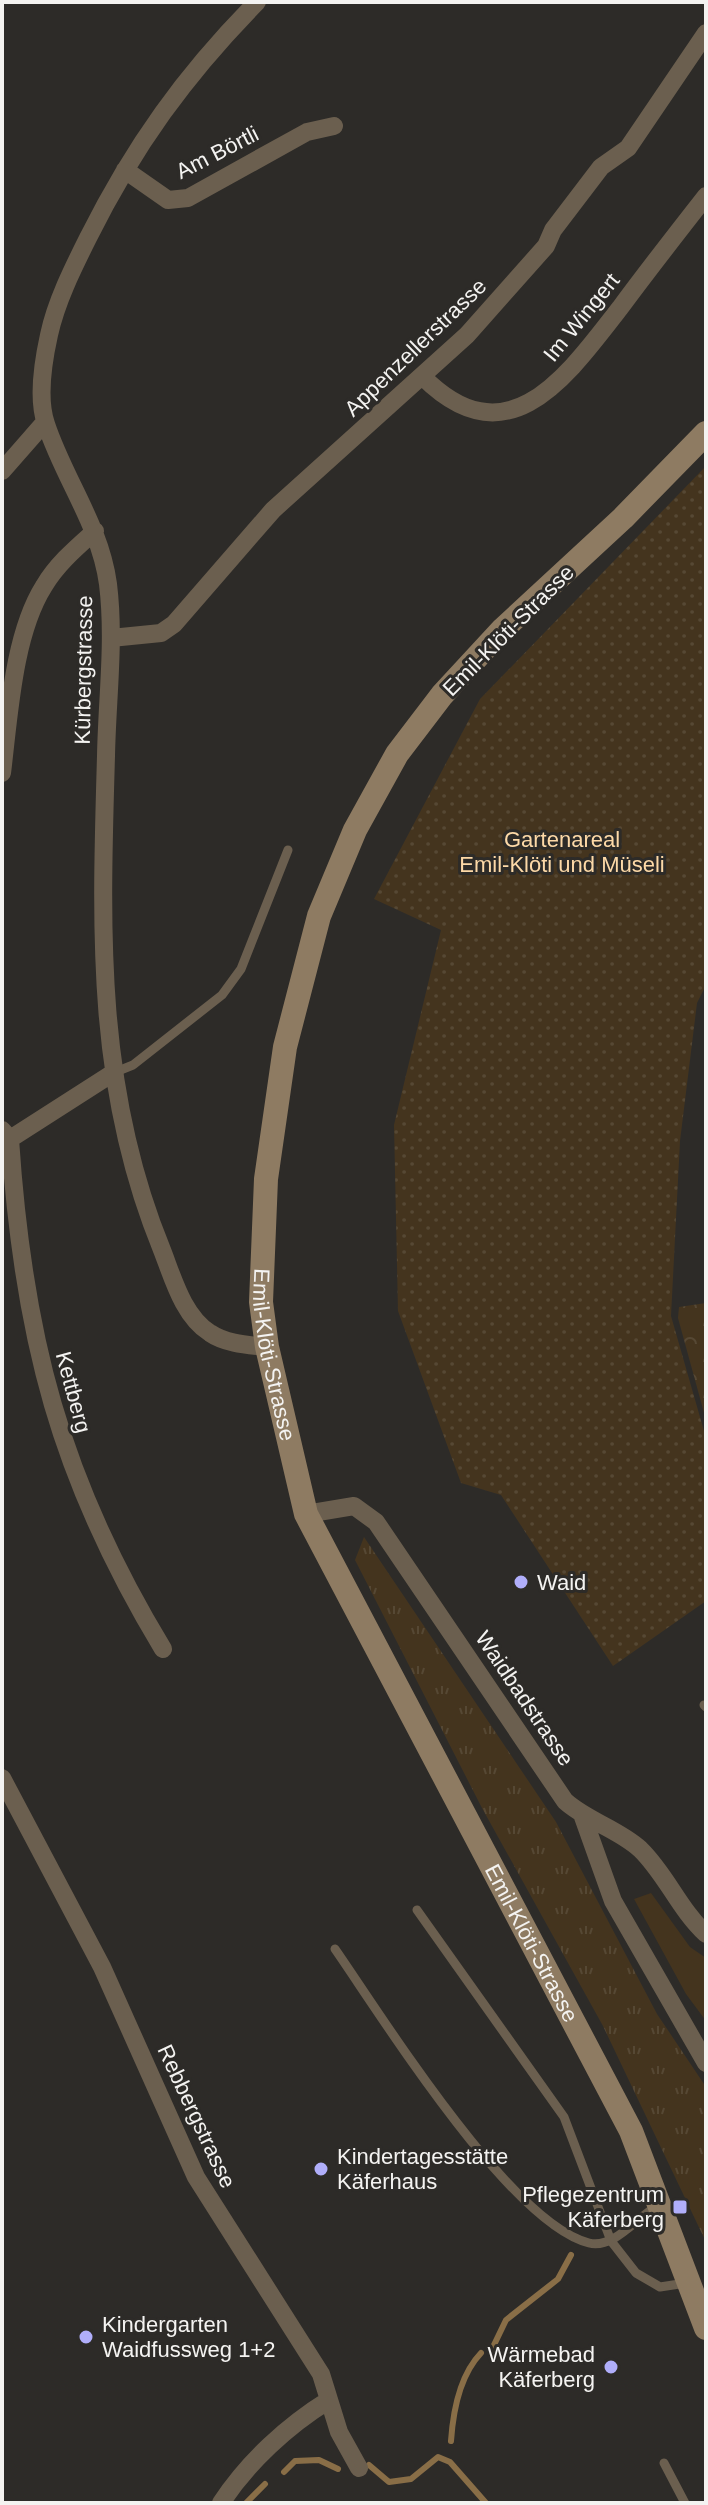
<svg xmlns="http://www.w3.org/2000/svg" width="708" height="2505" viewBox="0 0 708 2505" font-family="Helvetica,sans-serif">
  <defs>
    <pattern id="grass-tufts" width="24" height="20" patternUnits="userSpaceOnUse" patternTransform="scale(2)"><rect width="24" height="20" fill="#44341e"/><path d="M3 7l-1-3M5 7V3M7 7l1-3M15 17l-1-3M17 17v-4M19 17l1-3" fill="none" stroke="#564834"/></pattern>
    <pattern id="forest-crowns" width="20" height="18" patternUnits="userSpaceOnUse" patternTransform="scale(2)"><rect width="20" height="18" fill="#44341e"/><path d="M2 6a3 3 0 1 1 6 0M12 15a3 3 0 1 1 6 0" fill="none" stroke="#564834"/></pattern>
    <pattern id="garden-dots" width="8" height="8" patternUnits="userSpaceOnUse" patternTransform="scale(2)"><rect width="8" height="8" fill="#44341e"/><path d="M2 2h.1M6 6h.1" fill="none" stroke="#564834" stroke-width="1.8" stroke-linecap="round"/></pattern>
  </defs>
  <rect width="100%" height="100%" fill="#2d2b28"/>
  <path fill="url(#grass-tufts)" d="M 364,1537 L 556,1822 L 657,2014 L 706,2087 L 706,2242 L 603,2026 L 482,1808 L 355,1560 Z"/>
  <path fill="url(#forest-crowns)" d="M 706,1303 L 706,1420 L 678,1318 L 679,1307 Z"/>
  <path fill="#44341e" d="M 651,1893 L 690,1947 L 706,1958 L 706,2021 L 686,1994 L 634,1899 Z"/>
  <path fill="url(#garden-dots)" d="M 706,466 L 706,985 L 697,1003 L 680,1141 L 671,1316 L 706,1438 L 706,1601 L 613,1666 L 501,1495 L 461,1483 L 398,1311 L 394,1125 L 441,930 L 374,899 L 480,699 Z"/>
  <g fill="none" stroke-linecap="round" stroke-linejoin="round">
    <path stroke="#896e47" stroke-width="6" d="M 493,2347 L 506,2320 L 558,2279 L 571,2255
      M 451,2441 C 453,2412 460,2375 481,2353
      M 369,2465 L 389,2482 L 411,2479 L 438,2457 L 450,2462 L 486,2503
      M 284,2472 L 295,2461 L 319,2460 L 338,2469
      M 246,2503 L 265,2484"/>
    <path stroke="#6b5f4f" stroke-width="9" d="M 113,1073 L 133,1065 L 222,995 L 241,969 L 288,850
      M 704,1705 L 706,1707
      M 417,1910 L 564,2117 L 611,2241 L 636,2273 L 660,2287 L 686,2283
      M 335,1949 C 383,2018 510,2223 589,2243 C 614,2249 636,2218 656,2207
      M 664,2463 L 685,2503"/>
    <path stroke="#6b5f4f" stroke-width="18" d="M 257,2 C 185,75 134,146 88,238 C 73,268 56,302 49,335 C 43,362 37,398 46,424 C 64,479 100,525 108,584 C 115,641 107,699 106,756 C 101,928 95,1087 162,1250 C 173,1278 183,1316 210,1333 C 226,1344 249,1345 267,1347
      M 125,170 L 168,200 L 188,198 L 307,132 L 334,126
      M 423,377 C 508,462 567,376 620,308 C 648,270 677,233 706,196
      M 2,471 L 45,422
      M 111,638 L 161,633 L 174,624 L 273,510 L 467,335 L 546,246 L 553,230 L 601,167 L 628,148 L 706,33
      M 2,773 C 9,717 13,635 44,586 C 57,564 76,548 95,531
      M 2,1130 L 10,1139 C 23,1336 60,1479 163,1649
      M 10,1139 L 113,1073
      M 306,1514 L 354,1506 L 376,1522 L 565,1801 C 587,1821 618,1829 640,1849 C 666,1874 679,1909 706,1934
      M 2,1778 L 102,1967 L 196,2177 L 321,2374 L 339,2432 L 359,2468
      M 583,1817 L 613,1901 L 706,2063
      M 221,2503 C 248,2462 287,2426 329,2400"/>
    <path stroke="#8e7b62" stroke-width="24" id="s1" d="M 706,433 L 623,518 L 503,629 L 442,695 L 397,754 L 355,830 L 319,916 L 285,1047 L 266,1179 L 261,1302 L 267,1347 L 306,1514 L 631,2131 L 706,2328"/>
  </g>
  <g fill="#b0aefa" stroke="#2d2b28" stroke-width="3">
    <circle cx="521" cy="1582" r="8"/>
    <circle cx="321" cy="2169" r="8"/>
    <rect x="672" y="2199" width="16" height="16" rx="4"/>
    <circle cx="86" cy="2337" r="8"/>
    <circle cx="611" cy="2367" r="8"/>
  </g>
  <g text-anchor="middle" stroke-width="6" stroke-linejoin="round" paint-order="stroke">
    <g font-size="22" fill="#f4f3f1" stroke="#2d2b28">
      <text transform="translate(217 152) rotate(-27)" y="8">Am Börtli</text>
      <text transform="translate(581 317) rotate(-51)" y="8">Im Wingert</text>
      <text transform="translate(415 347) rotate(-44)" y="8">Appenzellerstrasse</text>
      <text transform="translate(508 630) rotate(-45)" y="8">Emil-Klöti-Strasse</text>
      <text transform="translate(83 670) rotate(-89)" y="8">Kürbergstrasse</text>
      <text dy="8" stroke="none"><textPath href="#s1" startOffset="1072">Emil-Klöti-Strasse</textPath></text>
      <text transform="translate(74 1392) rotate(75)" y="8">Kettberg</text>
      <text transform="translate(525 1698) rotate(56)" y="8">Waidbadstrasse</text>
      <text dy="8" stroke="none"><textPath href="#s1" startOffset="1720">Emil-Klöti-Strasse</textPath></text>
      <text transform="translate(197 2116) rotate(65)" y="8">Rebbergstrasse</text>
    </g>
    <g font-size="22" fill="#fdd9a7" stroke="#2d2b28">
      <text x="562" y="847">Gartenareal<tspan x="562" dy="25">Emil-Klöti und Müseli</tspan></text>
    </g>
    <g font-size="22" fill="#f4f3f1" stroke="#2d2b28" text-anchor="start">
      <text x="537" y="1590">Waid</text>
      <text x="337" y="2164">Kindertagesstätte<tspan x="337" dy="25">Käferhaus</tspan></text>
      <text x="664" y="2202" text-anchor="end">Pflegezentrum<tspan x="664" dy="25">Käferberg</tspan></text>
      <text x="102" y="2332">Kindergarten<tspan x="102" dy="25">Waidfussweg 1+2</tspan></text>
      <text x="595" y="2362" text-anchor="end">Wärmebad<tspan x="595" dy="25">Käferberg</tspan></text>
    </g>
  </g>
  <rect width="708" height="2505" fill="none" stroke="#f4f3f1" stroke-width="8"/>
</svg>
